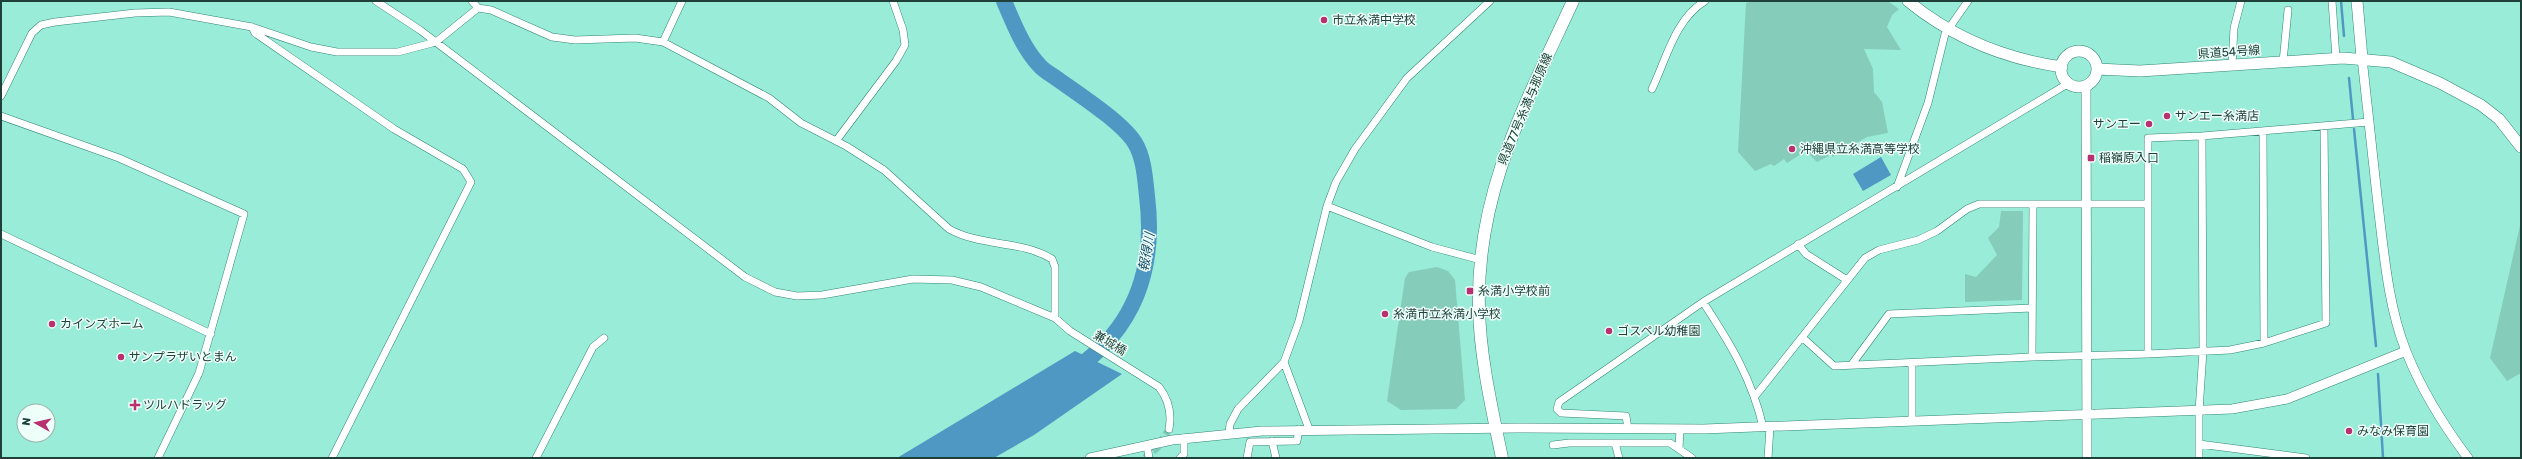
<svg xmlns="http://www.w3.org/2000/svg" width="2522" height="459" viewBox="0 0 2522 459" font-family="Rubik,'Noto Sans JP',sans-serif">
  <rect width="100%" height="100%" fill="#99ecd8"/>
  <path fill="#85ccbb" d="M 1753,1 L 1889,2 L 1899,9 L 1892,15 L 1887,27 L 1901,50 L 1864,49 L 1873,69 L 1874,92 L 1882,102 L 1888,133 L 1867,137 L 1833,157 L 1831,155 L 1817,162 L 1806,151 L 1787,163 L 1784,159 L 1774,166 L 1771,164 L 1755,171 L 1738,152 L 1746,3 Z
    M 2001,211 L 2023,211 L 2022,300 L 1965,302 L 1965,274 L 1976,277 L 1997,255 L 1988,238 L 1999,227 Z
    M 2521,221 L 2521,373 L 2507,381 L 2490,358 Z
    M 1437,267 L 1448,271 L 1455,280 L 1465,400 L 1456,409 L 1401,410 L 1387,401 L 1405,278 L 1409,272 Z"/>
  <path fill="#4e98c3" d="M 1881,157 L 1891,175 L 1863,191 L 1853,174 Z
    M 1075,351 L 1122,374 L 1034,435 L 994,458 L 897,458 Z"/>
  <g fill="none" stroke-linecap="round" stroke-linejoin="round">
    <path stroke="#4e98c3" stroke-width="2.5" d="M 2341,1 L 2344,36
      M 2349,78 L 2353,119
      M 2354,129 L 2376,346
      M 2378,374 L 2383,458"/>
    <path stroke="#4e98c3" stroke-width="16" d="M 1004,1 C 1013,22 1023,48 1039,65 C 1043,70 1050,74 1056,78 C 1077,93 1122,122 1135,143 C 1144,158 1145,178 1147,196 C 1156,268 1135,330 1072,371"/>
    <path stroke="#80cab8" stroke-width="7" stroke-dasharray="7 3.5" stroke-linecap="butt" d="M 1145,458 L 1158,447 L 1169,429"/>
    <defs>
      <path id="minor" d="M 376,1 L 420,30 L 745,277 L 775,292 L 797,296 L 822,295 L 913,279 L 952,280 L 981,287 L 1055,318 L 1070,331 L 1159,387 C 1169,400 1172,413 1169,429
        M 472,1 L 478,8 L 491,10 L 552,37 L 575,40 L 635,38 L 663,42 L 769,98 L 801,123 L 846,146 L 884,170 L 949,229 C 981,247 1021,240 1052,259 L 1055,267 L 1055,318
        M 2332,1 L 2336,58
        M 252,27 L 255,33 L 394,129 L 463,169 L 471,182 L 332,458
        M 663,42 L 682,1
        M 2283,62 L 2288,10
        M 2232,65 L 2234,28 L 2241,1
        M 1652,89 C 1666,60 1675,19 1705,1
        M 1,96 L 32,33 L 41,25 L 55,22 L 135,13 L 169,12 L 252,27 L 311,47 L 337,52 L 398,52 L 436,42 L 478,8
        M 1,116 L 119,158 L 244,214 L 199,373 L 158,458
        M 2324,127 L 2326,323 L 2264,343 L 2230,350 L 2148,354 L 2148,138 L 2202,136 L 2369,122
        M 2263,131 L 2264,343
        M 836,141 L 896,61 L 905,45 L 903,30 L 893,1
        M 1897,187 L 1928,103 L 1945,34 L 1968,1
        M 1327,206 L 1432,247 L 1481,260
        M 1,234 L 211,334
        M 1798,244 L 1806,254 L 1847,280
        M 1703,302 C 1730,343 1752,379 1763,427
        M 1803,338 L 1834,366 L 2032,357 L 2033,205
        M 2032,357 L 2148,354
        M 1284,362 L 1309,429
        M 1912,363 L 1912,421
        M 1852,364 L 1889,314 L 2032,308
        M 1756,395 L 1865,258 L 1879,250 L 1918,240 L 1937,231 L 1967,209 L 1979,204 L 2147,204
        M 1628,429 L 1626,416 L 1561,413 L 1557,409 L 1559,402 L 1703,302 L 2069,83
        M 1229,433 L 1230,424 L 1238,409 L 1284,362 L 1299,321 L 1327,206 L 1336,182 L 1355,149 L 1407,78 L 1490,1
        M 1272,441 L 1276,458
        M 1615,443 L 1619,458
        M 2199,444 L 2306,458
        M 1147,445 L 1149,458
        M 1553,445 L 1569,443 L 1670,443 L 1692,458
        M 1679,449 L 1680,429
        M 536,458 L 593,347 L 604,338
        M 1180,458 L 1184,454 L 1184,438
        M 1247,458 L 1250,442 L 1297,441 L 1299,429
        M 1768,458 L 1770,427
        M 2199,458 L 2199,411 L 2203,351 L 2202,136"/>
      <path id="tertiary" d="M 2362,58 C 2367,107 2373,156 2378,205 C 2384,253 2388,306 2406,351 C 2421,389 2444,426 2468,458
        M 2086,86 L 2087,458
        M 1090,458 L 1172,440 L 1262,431 L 1517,428 L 1704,429 L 2232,409 L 2287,399 L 2406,351"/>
      <path id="secondary" d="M 1908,1 C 1952,37 2006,59 2062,67
        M 2357,1 L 2362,58
        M2061 69a18 18 0 1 1 36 0a18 18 0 1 1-36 0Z
        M 2097,69 L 2140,71 L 2343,58 L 2391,62 L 2440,83 L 2481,105 L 2499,119 L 2521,147"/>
      <path id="primary" d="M 1502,458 C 1492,409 1480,358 1479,308 C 1476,192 1526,103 1573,1"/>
    </defs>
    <use href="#minor" stroke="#318675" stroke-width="8"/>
    <use href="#tertiary" stroke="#318675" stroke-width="10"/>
    <use href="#secondary" stroke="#318675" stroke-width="12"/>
    <use href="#primary" stroke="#318675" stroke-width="13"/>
    <use href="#minor" stroke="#fff" stroke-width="7"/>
    <use href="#tertiary" stroke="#fff" stroke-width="9"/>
    <use href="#secondary" stroke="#fff" stroke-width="11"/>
    <use href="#primary" stroke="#fff" stroke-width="12"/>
  </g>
  <g fill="#b8306f" stroke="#eefef9" stroke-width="1.5">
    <circle cx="1324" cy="20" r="4"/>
    <circle cx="2167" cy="116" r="4"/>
    <circle cx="2149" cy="124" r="4"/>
    <circle cx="1792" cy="149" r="4"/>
    <rect x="2087" y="154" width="8" height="8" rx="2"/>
    <rect x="1466" y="287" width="8" height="8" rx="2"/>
    <circle cx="1385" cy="314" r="4"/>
    <circle cx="52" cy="324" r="4"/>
    <circle cx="1609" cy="331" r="4"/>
    <circle cx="121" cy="357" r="4"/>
    <path d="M133 399h4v4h4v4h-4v4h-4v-4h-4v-4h4z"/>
    <circle cx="2349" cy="431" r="4"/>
  </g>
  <g text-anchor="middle" stroke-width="3" stroke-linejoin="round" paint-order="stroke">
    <g font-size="12" fill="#1e4038" stroke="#eefef9" text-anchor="start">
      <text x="1332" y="24">市立糸満中学校</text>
      <text x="2175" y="120">サンエー糸満店</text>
      <text x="2141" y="128" text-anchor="end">サンエー</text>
      <text x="1800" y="153">沖縄県立糸満高等学校</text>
      <text x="2099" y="162">稲嶺原入口</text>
      <text x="1478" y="295">糸満小学校前</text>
      <text x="1393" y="318">糸満市立糸満小学校</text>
      <text x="60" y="328">カインズホーム</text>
      <text x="1617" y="335">ゴスペル幼稚園</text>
      <text x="129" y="361">サンプラザいとまん</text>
      <text x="143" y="409">ツルハドラッグ</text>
      <text x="2357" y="435">みなみ保育園</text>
    </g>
    <g font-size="12" fill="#1e4038" stroke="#eefef9">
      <text transform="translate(2229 52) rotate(-4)" y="4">県道54号線</text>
      <text transform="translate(1525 109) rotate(-67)" y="4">県道77号糸満与那原線</text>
      <text transform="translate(1110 343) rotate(31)" y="4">兼城橋</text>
    </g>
    <g font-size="13" font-style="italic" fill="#0e4968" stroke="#eefef9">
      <text transform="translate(1146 252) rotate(-80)" y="5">報得川</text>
    </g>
  </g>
  <rect width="2522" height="459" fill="none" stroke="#1e4038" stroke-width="4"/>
  <g transform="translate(36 423) rotate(278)"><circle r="19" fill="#eefef9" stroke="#9bb2ac"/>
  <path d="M0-3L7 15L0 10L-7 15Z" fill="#b8306f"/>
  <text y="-6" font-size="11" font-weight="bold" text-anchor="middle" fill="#1e4038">N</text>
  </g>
</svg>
